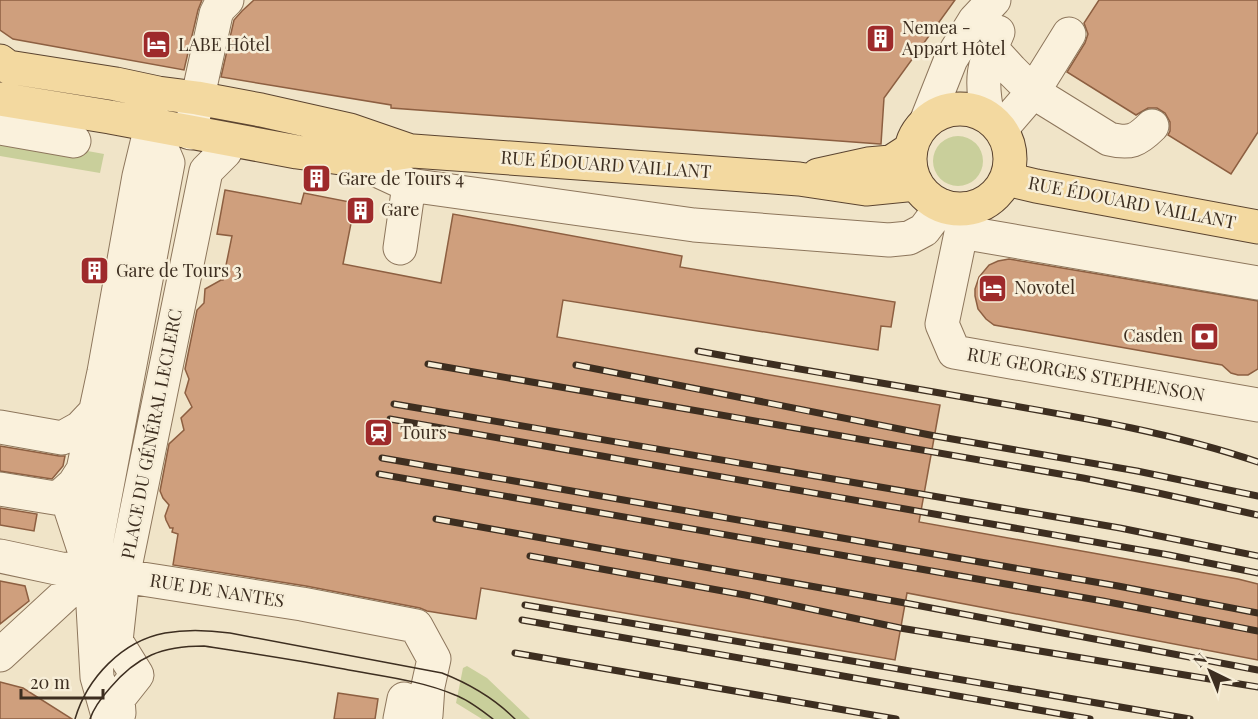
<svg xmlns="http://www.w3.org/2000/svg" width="1258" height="719" viewBox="0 0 1258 719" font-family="'Playfair Display',serif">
  <rect width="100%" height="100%" fill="#f0e4c8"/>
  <path fill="#c9cf9b" d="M 0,135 L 104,154 L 100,173 L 0,156 Z
    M933 161a25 25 0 1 1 50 0a25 25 0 1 1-50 0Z
    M 467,666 L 487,678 L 530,719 L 482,719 L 456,703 L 463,668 Z"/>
  <path fill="#cf9f7d" stroke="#8d5f41" stroke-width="1.5" d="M 0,0 L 202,0 L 198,10 L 184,70 L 13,39 L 0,30 Z
    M 254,0 L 955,0 L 884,98 L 881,144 L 880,144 L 391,108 L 391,105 L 221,77 L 234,20 L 242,11 Z
    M 1099,0 L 1258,0 L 1258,132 L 1231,174 L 1168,135 L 1170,131 L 1170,122 L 1165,113 L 1157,108 L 1148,108 L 1136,115 L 1067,72 L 1085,43 L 1088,34 L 1084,23 Z
    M 225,190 L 301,204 L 304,193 L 355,203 L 343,264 L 441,283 L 453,214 L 682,256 L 680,267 L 895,302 L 891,327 L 881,326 L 878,350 L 563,300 L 557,337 L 940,405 L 919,522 L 1238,579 L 1258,584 L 1258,660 L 907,593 L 895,660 L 481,588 L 476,619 L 427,611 L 420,608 L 306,586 L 173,565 L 178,534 L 172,532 L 173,528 L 170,528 L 166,520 L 165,516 L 169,505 L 163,498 L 160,491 L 169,444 L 184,430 L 181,418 L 192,407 L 185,393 L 189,379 L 185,369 L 197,310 L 204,303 L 205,289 L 221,280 L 223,280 L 232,236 L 217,234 Z
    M 1009,259 L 1258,301 L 1258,369 L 1248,375 L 1238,375 L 1231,373 L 1222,365 L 994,325 L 986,319 L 978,309 L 975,296 L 975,289 L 979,277 L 989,265 L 998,261 Z
    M 0,446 L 59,456 L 65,456 L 63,466 L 52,479 L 0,471 Z
    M 0,508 L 37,514 L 34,531 L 0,525 Z
    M 0,581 L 25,586 L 29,601 L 0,624 Z
    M 0,682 L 23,688 L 72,719 L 0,719 Z
    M 338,693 L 378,699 L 375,719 L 334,719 Z"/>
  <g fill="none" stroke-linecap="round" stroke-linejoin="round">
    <defs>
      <path id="minor" d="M 991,48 L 1011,70 L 1033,92 L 1069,34
        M 988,117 C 980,79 983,66 998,32
        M 926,122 L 951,59 L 975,20 L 994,0
        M 0,128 L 74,141
        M 1001,129 L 1033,92 L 1109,139 C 1130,144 1137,141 1152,126
        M 190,133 L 216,14 L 219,8 L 227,0
        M 355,160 L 409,185 L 694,225 L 889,240 L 909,238 L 924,230 L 942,206
        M 966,209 L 942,324 L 954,352 L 1258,405
        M 961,232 L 1258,283
        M 400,248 L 409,185
        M 0,427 L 62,438 L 80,428 L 97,410
        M 107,483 L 68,501 L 91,571 L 302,604 L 416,626 L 434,659 L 428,686 L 426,715
        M 0,489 L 55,498 L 63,494 L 74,484 L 83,470 L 104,372 L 139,176 L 153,118
        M 0,556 L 61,569 L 91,571
        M 0,655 L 91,571
        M 119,713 L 118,699 L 137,675 L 116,641 L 123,577 L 206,171 L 225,152
        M 109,719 L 97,677 L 91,571 L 168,163 L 152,125
        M 400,719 L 404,699"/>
      <path id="major" d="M 0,61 L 8,67 L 116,84 L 158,93 L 197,98 L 261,110 L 350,130 L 408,150
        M 0,99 L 110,117 L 297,152 L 355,160 L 413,151 L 799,179 L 866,189 L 916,184
        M910 159a50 50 0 1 1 100 0a50 50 0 1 1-100 0Z
        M 818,175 L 868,164 L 891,162 L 911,149
        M 1007,179 L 1036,186 L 1258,227"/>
    </defs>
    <use href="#minor" stroke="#8d765c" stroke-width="35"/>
    <use href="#major" stroke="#5b4430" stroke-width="35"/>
    <use href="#minor" stroke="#faf1dc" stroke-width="33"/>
    <use href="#major" stroke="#f3d9a0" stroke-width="33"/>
    <path stroke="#3d2e20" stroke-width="1.5" d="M 75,719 C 87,678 122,641 165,633 C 187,629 208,630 230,633 L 442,673 C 470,684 494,698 515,719
      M 90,719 C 94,707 102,697 110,688 C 137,656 162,646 204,646 C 250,653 297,660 344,669 C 380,676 420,680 455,695 C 469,700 481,710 493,719"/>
    <defs>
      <path id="rail" d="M 698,351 C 794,369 890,384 986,401 C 1078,417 1170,432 1258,462
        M 428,364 L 1083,478 L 1158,493 L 1258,515
        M 576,365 L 935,436 L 1137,471 L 1258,496
        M 394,404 L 1120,528 L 1258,556
        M 390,419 L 1169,555 L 1258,573
        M 382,458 L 1118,586 L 1258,613
        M 379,474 L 1103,601 L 1258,631
        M 436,519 L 905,603 L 1258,670
        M 530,556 L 745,595 L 900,628 L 1258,687
        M 525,605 L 1190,719
        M 522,620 L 1090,719
        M 515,653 L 896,719"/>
    </defs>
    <use href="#rail" stroke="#3d2e20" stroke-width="7"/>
    <use href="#rail" stroke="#f7eed8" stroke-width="4.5" stroke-dasharray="14" stroke-linecap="butt"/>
  </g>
  <defs>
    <symbol id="building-square" viewBox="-11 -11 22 22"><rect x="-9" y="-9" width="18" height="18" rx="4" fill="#9e2a2b" stroke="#f7eed8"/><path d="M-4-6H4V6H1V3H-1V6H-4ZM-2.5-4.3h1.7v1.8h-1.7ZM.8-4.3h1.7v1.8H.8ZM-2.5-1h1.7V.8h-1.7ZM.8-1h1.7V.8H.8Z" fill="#fff"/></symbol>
    <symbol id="hotel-square" viewBox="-11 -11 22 22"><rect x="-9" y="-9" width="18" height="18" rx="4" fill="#9e2a2b" stroke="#f7eed8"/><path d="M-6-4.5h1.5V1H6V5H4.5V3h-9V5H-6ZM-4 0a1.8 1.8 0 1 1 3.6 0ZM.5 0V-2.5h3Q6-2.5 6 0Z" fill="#fff"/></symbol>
    <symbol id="bank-square" viewBox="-11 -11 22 22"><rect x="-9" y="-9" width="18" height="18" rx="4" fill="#9e2a2b" stroke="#f7eed8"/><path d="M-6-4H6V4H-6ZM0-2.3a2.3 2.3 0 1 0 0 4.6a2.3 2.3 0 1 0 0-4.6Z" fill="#fff"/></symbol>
    <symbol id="station-square" viewBox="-11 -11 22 22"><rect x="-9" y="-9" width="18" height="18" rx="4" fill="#9e2a2b" stroke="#f7eed8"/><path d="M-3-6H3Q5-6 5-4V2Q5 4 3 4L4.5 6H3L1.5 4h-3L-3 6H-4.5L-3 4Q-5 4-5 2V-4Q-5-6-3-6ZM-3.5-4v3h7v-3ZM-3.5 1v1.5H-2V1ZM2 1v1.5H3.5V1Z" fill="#fff"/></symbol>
  </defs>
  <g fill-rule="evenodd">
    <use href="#building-square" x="864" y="22" width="33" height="33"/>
    <use href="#hotel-square" x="140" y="28" width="33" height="33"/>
    <use href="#building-square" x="300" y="162" width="33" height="33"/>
    <use href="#building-square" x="344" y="194" width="33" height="33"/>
    <use href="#building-square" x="78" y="254" width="33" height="33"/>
    <use href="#hotel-square" x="976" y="272" width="33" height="33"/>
    <use href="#bank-square" x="1188" y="320" width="33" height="33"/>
    <use href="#station-square" x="362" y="416" width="33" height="33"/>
  </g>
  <g text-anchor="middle" stroke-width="5" stroke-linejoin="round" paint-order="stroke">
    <g font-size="18" fill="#3d2e20" stroke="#f7eed8" text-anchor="start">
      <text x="902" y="34">Nemea -<tspan x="902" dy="21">Appart Hôtel</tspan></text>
      <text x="178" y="51">LABE Hôtel</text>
      <text x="338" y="185">Gare de Tours 4</text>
      <text x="381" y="216">Gare</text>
      <text x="116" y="277">Gare de Tours 3</text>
      <text x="1014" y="294">Novotel</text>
      <text x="1183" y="342" text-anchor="end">Casden</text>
      <text x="400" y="439">Tours</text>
    </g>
    <g font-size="18" fill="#3d2e20" stroke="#f7eed8">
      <text transform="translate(606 165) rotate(4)" y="6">RUE ÉDOUARD VAILLANT</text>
      <text transform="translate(1132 203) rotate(11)" y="6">RUE ÉDOUARD VAILLANT</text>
      <text transform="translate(1086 375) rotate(10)" y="6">RUE GEORGES STEPHENSON</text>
      <text transform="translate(152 434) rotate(-79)" y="6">PLACE DU GÉNÉRAL LECLERC</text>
      <text transform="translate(217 591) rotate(9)" y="6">RUE DE NANTES</text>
    </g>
  </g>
  <g transform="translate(1210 671) rotate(317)" stroke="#f7eed8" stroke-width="4.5" paint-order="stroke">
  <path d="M0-4.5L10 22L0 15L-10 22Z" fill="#3d2e20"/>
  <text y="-9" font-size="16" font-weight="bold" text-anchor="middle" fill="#3d2e20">N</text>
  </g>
  <path d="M21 689v9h82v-9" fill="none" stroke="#3d2e20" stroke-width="3"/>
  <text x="30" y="689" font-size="18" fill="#3d2e20" stroke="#f7eed8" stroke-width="4.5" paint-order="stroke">20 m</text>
</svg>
